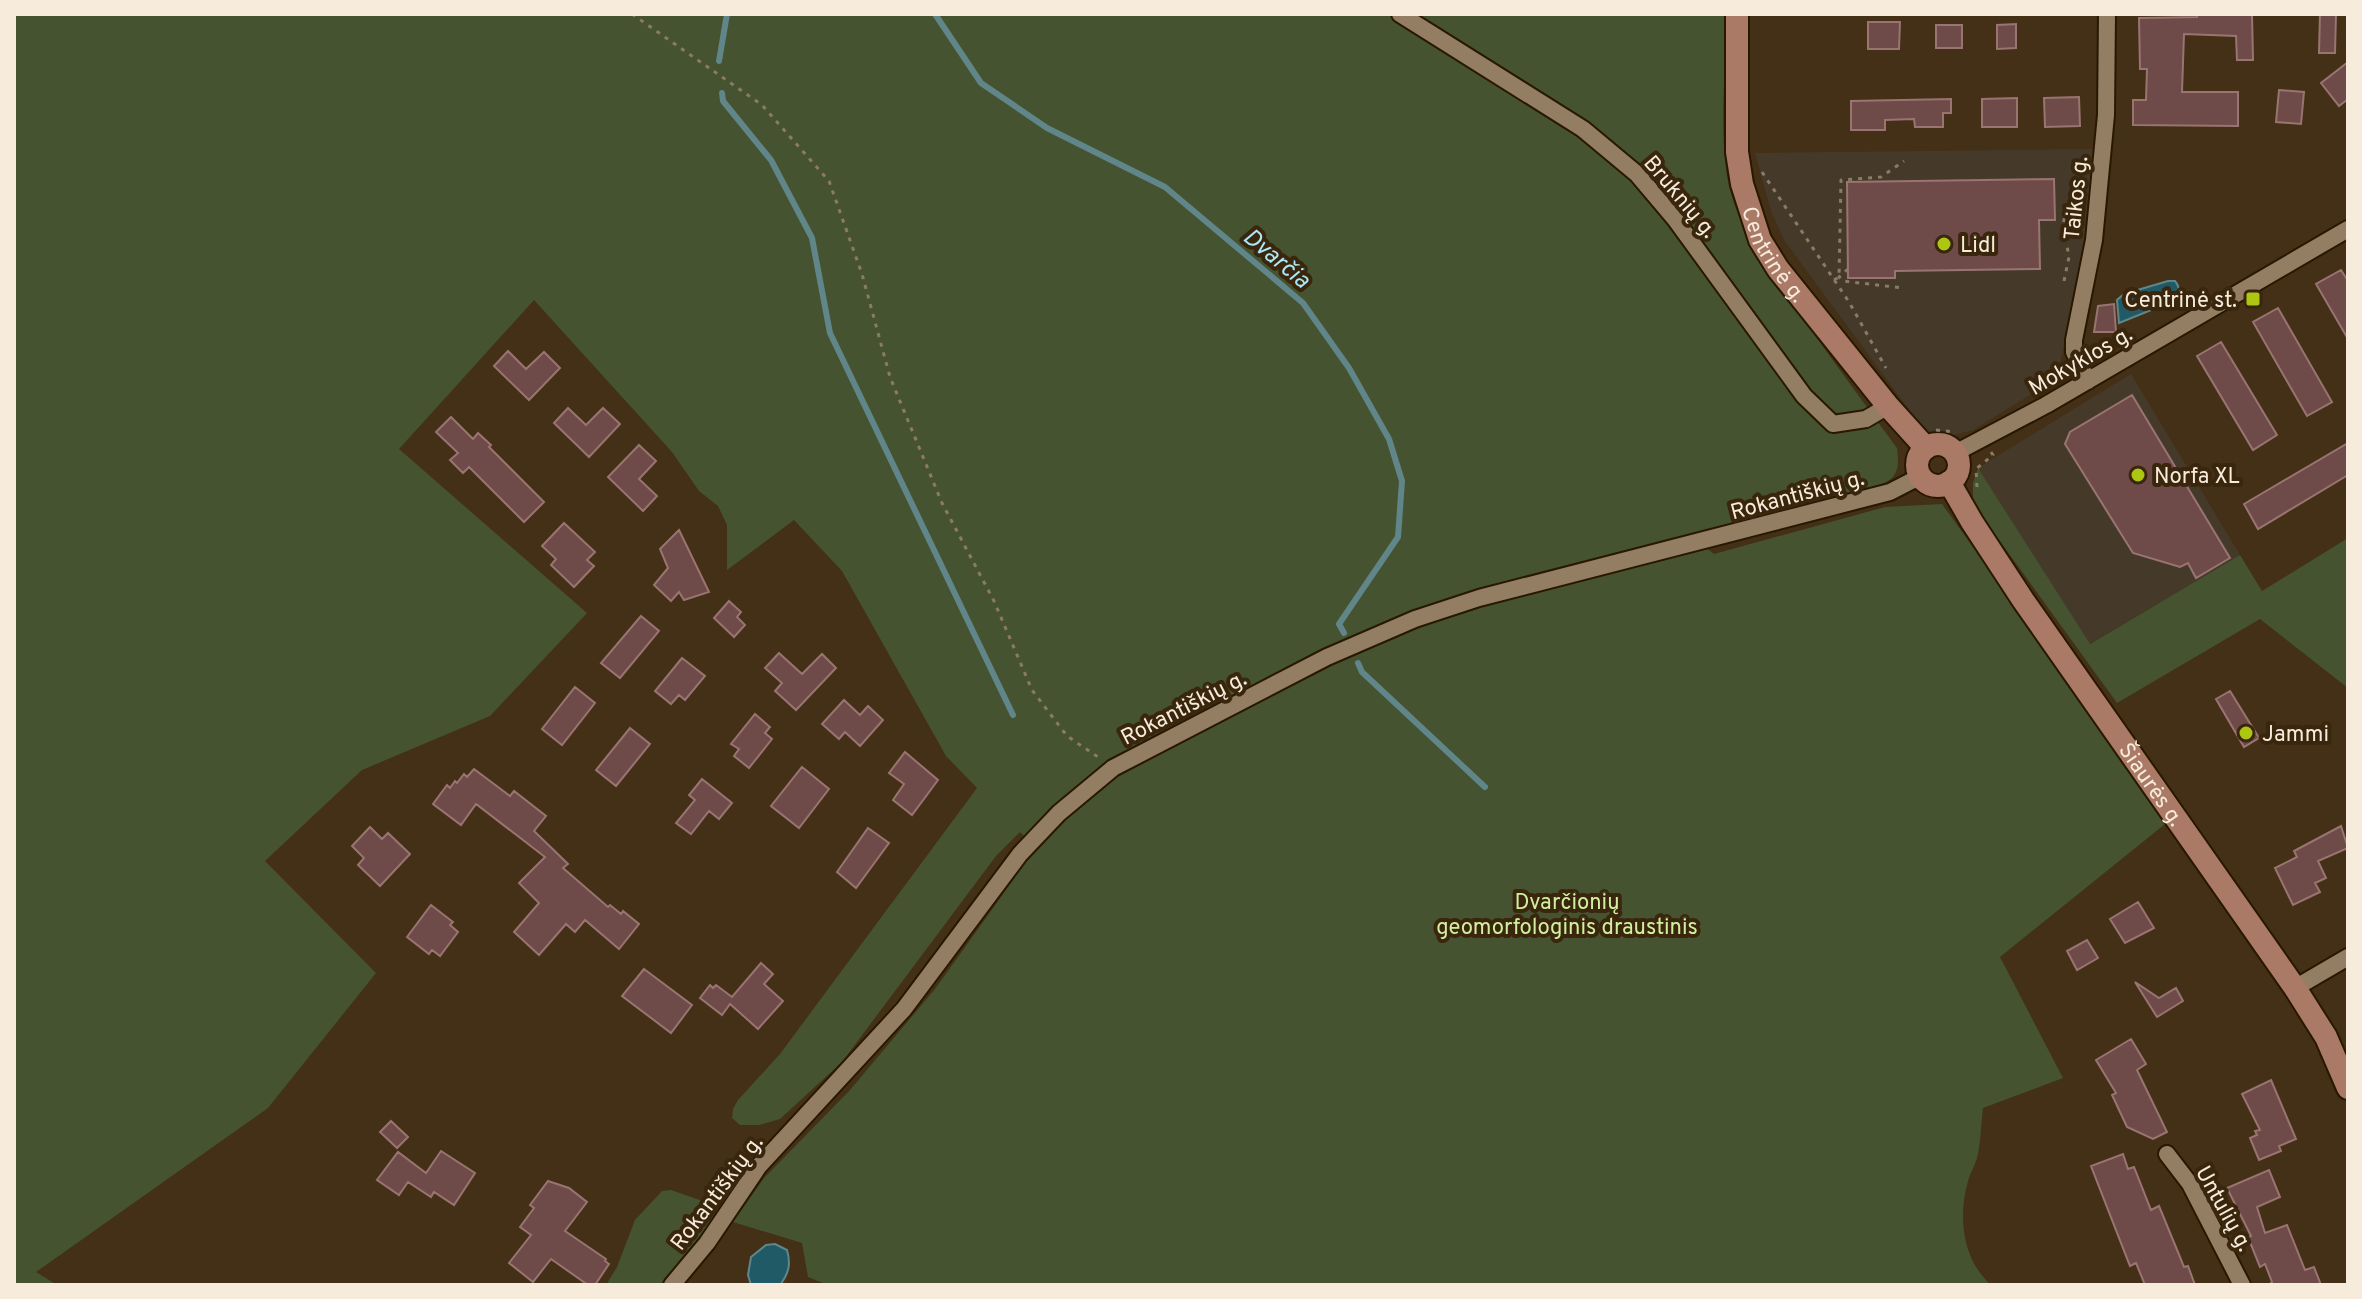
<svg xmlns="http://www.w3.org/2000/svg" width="2362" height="1299" viewBox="0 0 2362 1299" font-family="Overpass,sans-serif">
  <rect width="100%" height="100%" fill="#433017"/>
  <path fill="#453a2a" d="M 2096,149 L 2089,217 L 2059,369 L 2048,384 L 1973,430 L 1938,439 L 1927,434 L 1784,240 L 1771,211 L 1755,153 Z
    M 2131,374 L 2240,555 L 2089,644 L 1978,468 Z"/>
  <path fill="#465330" d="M 14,14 L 1727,14 C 1726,66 1718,136 1729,186 C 1743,242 1780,289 1814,334 C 1841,372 1869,410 1897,448 C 1898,459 1900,469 1892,478 C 1875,495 1727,529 1694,538 L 1714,554 L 1885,507 L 1942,504 L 2170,820 L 2000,957 L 2063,1078 L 1983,1108 C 1981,1124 1981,1142 1977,1158 C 1975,1166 1970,1173 1968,1181 C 1958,1217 1962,1259 1991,1285 L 828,1285 L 808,1277 L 802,1243 L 733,1222 L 764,1178 L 850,1090 L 935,989 L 1036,848 L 1020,832 L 996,856 L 842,1062 L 780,1119 L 759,1125 L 740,1125 L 732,1118 L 733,1109 L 738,1100 L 780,1054 L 977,788 L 946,756 L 842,571 L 794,520 L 727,570 L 727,525 L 718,506 L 699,491 L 672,452 L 534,300 L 399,449 L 587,613 L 490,716 L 362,770 L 265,861 L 376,973 L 268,1108 L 36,1272 L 57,1285 L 14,1285 Z
    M 1978,468 L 2090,644 L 2240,555 L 2262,591 L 2348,538 L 2348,688 L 2260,619 L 2117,703 L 1973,504 L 1973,483 Z
    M 671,1190 L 720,1207 L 703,1238 L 664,1285 L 606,1285 L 617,1267 L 635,1220 L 662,1191 Z"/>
  <path fill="#205a67" stroke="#60868a" stroke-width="2" d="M 2168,281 L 2175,281 C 2180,287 2180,293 2176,300 L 2119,323 L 2117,300 L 2124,294 Z
    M 775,1244 L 787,1250 C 791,1264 789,1273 780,1285 L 751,1285 L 748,1275 L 751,1257 L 766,1245 Z"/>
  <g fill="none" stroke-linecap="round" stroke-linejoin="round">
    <path stroke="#60868a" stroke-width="6" d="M 935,14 L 981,83 L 1047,128 L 1165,187 L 1303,303 L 1349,368 L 1389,439 L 1402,481 L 1398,537 L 1339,624 L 1344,633
      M 719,61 L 727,14
      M 722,93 L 723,101 L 771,160 L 812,238 L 830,333 L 1013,715
      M 1358,663 L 1362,672 L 1485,787"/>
  </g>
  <path fill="#6e4b49" stroke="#997471" stroke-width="2" d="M 2197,14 L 2252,15 L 2253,60 L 2237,60 L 2236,36 L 2184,34 L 2182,92 L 2238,92 L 2238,126 L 2133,125 L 2133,100 L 2146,100 L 2147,69 L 2140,69 L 2139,18 L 2197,17 Z
    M 2320,14 L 2336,14 L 2335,53 L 2319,53 Z
    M 1868,22 L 1900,22 L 1899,49 L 1868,49 Z
    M 2016,24 L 2016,48 L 1997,49 L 1997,25 Z
    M 1936,25 L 1962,25 L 1962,48 L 1936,48 Z
    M 2348,62 L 2348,99 L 2339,106 L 2321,83 Z
    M 2279,90 L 2304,92 L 2301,124 L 2276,122 Z
    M 2079,97 L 2080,126 L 2045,127 L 2044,98 Z
    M 2017,98 L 2017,127 L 1982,127 L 1982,99 Z
    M 1951,99 L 1951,113 L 1943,113 L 1943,127 L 1915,127 L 1914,119 L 1885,120 L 1885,130 L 1851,130 L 1851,101 Z
    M 2054,179 L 2055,220 L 2039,220 L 2040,269 L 1895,271 L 1895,278 L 1848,278 L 1847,182 Z
    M 2341,270 L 2348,281 L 2348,339 L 2316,284 Z
    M 2114,304 L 2116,332 L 2094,332 L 2098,306 Z
    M 2278,308 L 2332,402 L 2307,416 L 2253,322 Z
    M 2221,342 L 2277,435 L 2253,450 L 2197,356 Z
    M 508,351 L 526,369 L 544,352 L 560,368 L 529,400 L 494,366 Z
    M 2132,395 L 2230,558 L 2196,578 L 2188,563 L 2180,567 L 2133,553 L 2065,444 L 2070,432 Z
    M 568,408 L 586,425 L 603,408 L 620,424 L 589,457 L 554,423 Z
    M 451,417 L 473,439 L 478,433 L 491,445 L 489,447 L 544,502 L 524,522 L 469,467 L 463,473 L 450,460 L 458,453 L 436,432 Z
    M 2348,443 L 2348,475 L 2258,529 L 2244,504 Z
    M 639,445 L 656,461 L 639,479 L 657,496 L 643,511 L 608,477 Z
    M 564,523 L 595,552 L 587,560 L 594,566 L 574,587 L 551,565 L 556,559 L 542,546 Z
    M 679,530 L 709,592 L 684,600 L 679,592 L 671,601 L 654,585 L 668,568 L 660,549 Z
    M 729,601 L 741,612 L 737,617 L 745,625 L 734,637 L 714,618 Z
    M 641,616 L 659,631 L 620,678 L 601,663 Z
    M 779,653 L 802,674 L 822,654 L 836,668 L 796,710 L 775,691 L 782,683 L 765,668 Z
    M 682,658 L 705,676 L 685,700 L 679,695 L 671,704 L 655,691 Z
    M 575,687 L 595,703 L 562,745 L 542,729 Z
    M 2230,691 L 2259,738 L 2244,747 L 2216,699 Z
    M 844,700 L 860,715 L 868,706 L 883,720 L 860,746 L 845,732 L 839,739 L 822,724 Z
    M 755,714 L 770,727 L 765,733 L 772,739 L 749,768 L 734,756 L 739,749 L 731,744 Z
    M 630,728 L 650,744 L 616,786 L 596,770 Z
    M 905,752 L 938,780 L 912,815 L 893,800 L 904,784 L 889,773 Z
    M 802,767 L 829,789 L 799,828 L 771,806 Z
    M 474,769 L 510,796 L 514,791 L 546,816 L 534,831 L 568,864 L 563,868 L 608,907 L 610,905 L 621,914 L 623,911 L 639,924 L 619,949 L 585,920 L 575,932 L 566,924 L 539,955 L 514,932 L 539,903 L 519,883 L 545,857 L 476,804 L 461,825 L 433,804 L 447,785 L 450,788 L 455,781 L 457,783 L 464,774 L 467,777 Z
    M 702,779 L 732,803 L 719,819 L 709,811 L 691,834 L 676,823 L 695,800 L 689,795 Z
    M 2341,826 L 2348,848 L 2318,861 L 2326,878 L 2315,883 L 2320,892 L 2293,905 L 2275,868 L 2297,857 L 2294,851 Z
    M 370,827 L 382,839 L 388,833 L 410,854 L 380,886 L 358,865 L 364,858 L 352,846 Z
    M 868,828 L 889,843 L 856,888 L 837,872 Z
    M 2138,902 L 2154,928 L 2125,943 L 2110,919 Z
    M 431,905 L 453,922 L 450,925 L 458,932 L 440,956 L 432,950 L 429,954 L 407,937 Z
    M 2087,940 L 2098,958 L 2077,970 L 2067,951 Z
    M 761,963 L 773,974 L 764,984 L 783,1001 L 758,1029 L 730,1004 L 722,1015 L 700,998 L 710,985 L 713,988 L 716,985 L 732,997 Z
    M 644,969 L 692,1005 L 671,1033 L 622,996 Z
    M 2135,982 L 2159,998 L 2176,988 L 2183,1001 L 2157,1017 Z
    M 2131,1039 L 2146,1064 L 2137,1070 L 2167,1132 L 2153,1139 L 2127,1127 L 2112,1095 L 2116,1093 L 2096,1060 Z
    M 2271,1080 L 2296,1139 L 2279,1146 L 2281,1151 L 2259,1160 L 2250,1138 L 2257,1135 L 2255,1131 L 2260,1130 L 2242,1094 Z
    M 391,1121 L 408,1137 L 397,1148 L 380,1132 Z
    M 441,1151 L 475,1173 L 454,1205 L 434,1192 L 431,1197 L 408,1182 L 399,1195 L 377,1180 L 398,1152 L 426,1173 Z
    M 2123,1154 L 2128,1169 L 2134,1167 L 2151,1210 L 2159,1206 L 2180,1257 L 2184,1267 L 2188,1266 L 2195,1285 L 2145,1285 L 2136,1263 L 2130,1266 L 2091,1166 Z
    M 2269,1170 L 2280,1197 L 2257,1207 L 2265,1233 L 2287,1225 L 2305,1270 L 2314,1267 L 2321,1285 L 2269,1285 L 2272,1282 L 2265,1264 L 2260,1267 L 2248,1237 L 2251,1236 L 2227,1188 Z
    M 548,1181 L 569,1188 L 587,1202 L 565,1231 L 606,1259 L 605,1261 L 609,1264 L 595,1285 L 588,1285 L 551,1259 L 533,1282 L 509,1263 L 531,1235 L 520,1227 L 534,1208 L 530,1205 Z"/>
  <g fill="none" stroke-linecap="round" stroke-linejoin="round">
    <defs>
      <path id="minor" d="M 1400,14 L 1583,129 L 1637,174 L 1675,219 L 1804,396 L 1833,424 L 1866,419 L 1888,406
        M 2088,381 L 2074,352 L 2074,340 L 2094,240 L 2106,115 L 2107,14
        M 1955,453 L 2046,405 L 2348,229
        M 2295,988 L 2348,957
        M 2167,1154 L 2190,1184 L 2242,1285
        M 672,1285 L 707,1243 L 759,1166 L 904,1009 L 1020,854 L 1059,813 L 1113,768 L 1327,657 L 1415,619 L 1479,598 L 1890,492 L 1921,476"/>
      <g id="secondary">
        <path id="s1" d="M 1737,14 L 1737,152 L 1742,184 L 1760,240 L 1778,269 L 1888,406 L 1926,448"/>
        <circle cx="1938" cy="465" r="21"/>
        <path id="s2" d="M 1949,482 L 1972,522 L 2023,600 L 2295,988 L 2326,1037 L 2348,1088"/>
      </g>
    </defs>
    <use href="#minor" stroke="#291800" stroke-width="20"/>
    <use href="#secondary" stroke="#291800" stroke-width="26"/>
    <path stroke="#8b7b66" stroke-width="3" stroke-dasharray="4 6" stroke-linecap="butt" d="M 632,14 L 762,105 L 829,181 L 862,274 L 890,377 L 942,503 L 994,601 L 1032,690 L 1067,736 L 1098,757
      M 1762,172 L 1849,302 L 1886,368
      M 1848,269 L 1839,277 L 1843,281 L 1903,288
      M 1834,280 L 1839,277 L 1841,180 L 1881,177 L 1904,161
      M 2064,281 L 2069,257 L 2063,223 L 2079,178 L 2078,160
      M 1936,430 L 1956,432
      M 1977,487 L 1976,469 L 1993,455 L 1991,452"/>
    <use href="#minor" stroke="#947e63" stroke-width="16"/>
    <use href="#secondary" stroke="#aa7a67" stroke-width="22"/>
  </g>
  <g fill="#acc611" stroke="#39260c" stroke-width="3">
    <circle cx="1944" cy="244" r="8"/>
    <rect x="2245" y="291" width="16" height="16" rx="4"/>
    <circle cx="2138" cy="475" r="8"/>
    <circle cx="2246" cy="733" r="8"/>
  </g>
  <g text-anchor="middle" stroke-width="8" stroke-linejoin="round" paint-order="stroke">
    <g font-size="22" fill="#f7ebdc" stroke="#39260c">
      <text transform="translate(1681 196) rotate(50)" y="8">Bruknių g.</text>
      <text transform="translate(2075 198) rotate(-84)" y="8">Taikos g.</text>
      <text dy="8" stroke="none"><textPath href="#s1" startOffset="248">Centrinė g.</textPath></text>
      <text transform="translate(2080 360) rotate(-30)" y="8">Mokyklos g.</text>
      <text transform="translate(1797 494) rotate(-15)" y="8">Rokantiškių g.</text>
      <text transform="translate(1183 707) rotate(-27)" y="8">Rokantiškių g.</text>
      <text dy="8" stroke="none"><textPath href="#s2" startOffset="364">Šiaurės g.</textPath></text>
      <text transform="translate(716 1192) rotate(-53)" y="8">Rokantiškių g.</text>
      <text transform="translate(2225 1208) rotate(61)" y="8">Untulių g.</text>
    </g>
    <g font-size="22" fill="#f7ebdc" stroke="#39260c" text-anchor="start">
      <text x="1960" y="252">Lidl</text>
      <text x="2237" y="307" text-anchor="end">Centrinė st.</text>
      <text x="2154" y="483">Norfa XL</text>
      <text x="2262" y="741">Jammi</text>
    </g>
    <g font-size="22" fill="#d1f09f" stroke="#39260c">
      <text x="1567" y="909">Dvarčionių<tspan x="1567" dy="25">geomorfologinis draustinis</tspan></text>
    </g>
    <g font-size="24" font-style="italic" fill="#abe8f7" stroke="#39260c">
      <text transform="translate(1277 258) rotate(40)" y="8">Dvarčia</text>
    </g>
  </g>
  <rect width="2362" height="1299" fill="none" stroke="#f7ebdc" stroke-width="32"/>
</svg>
